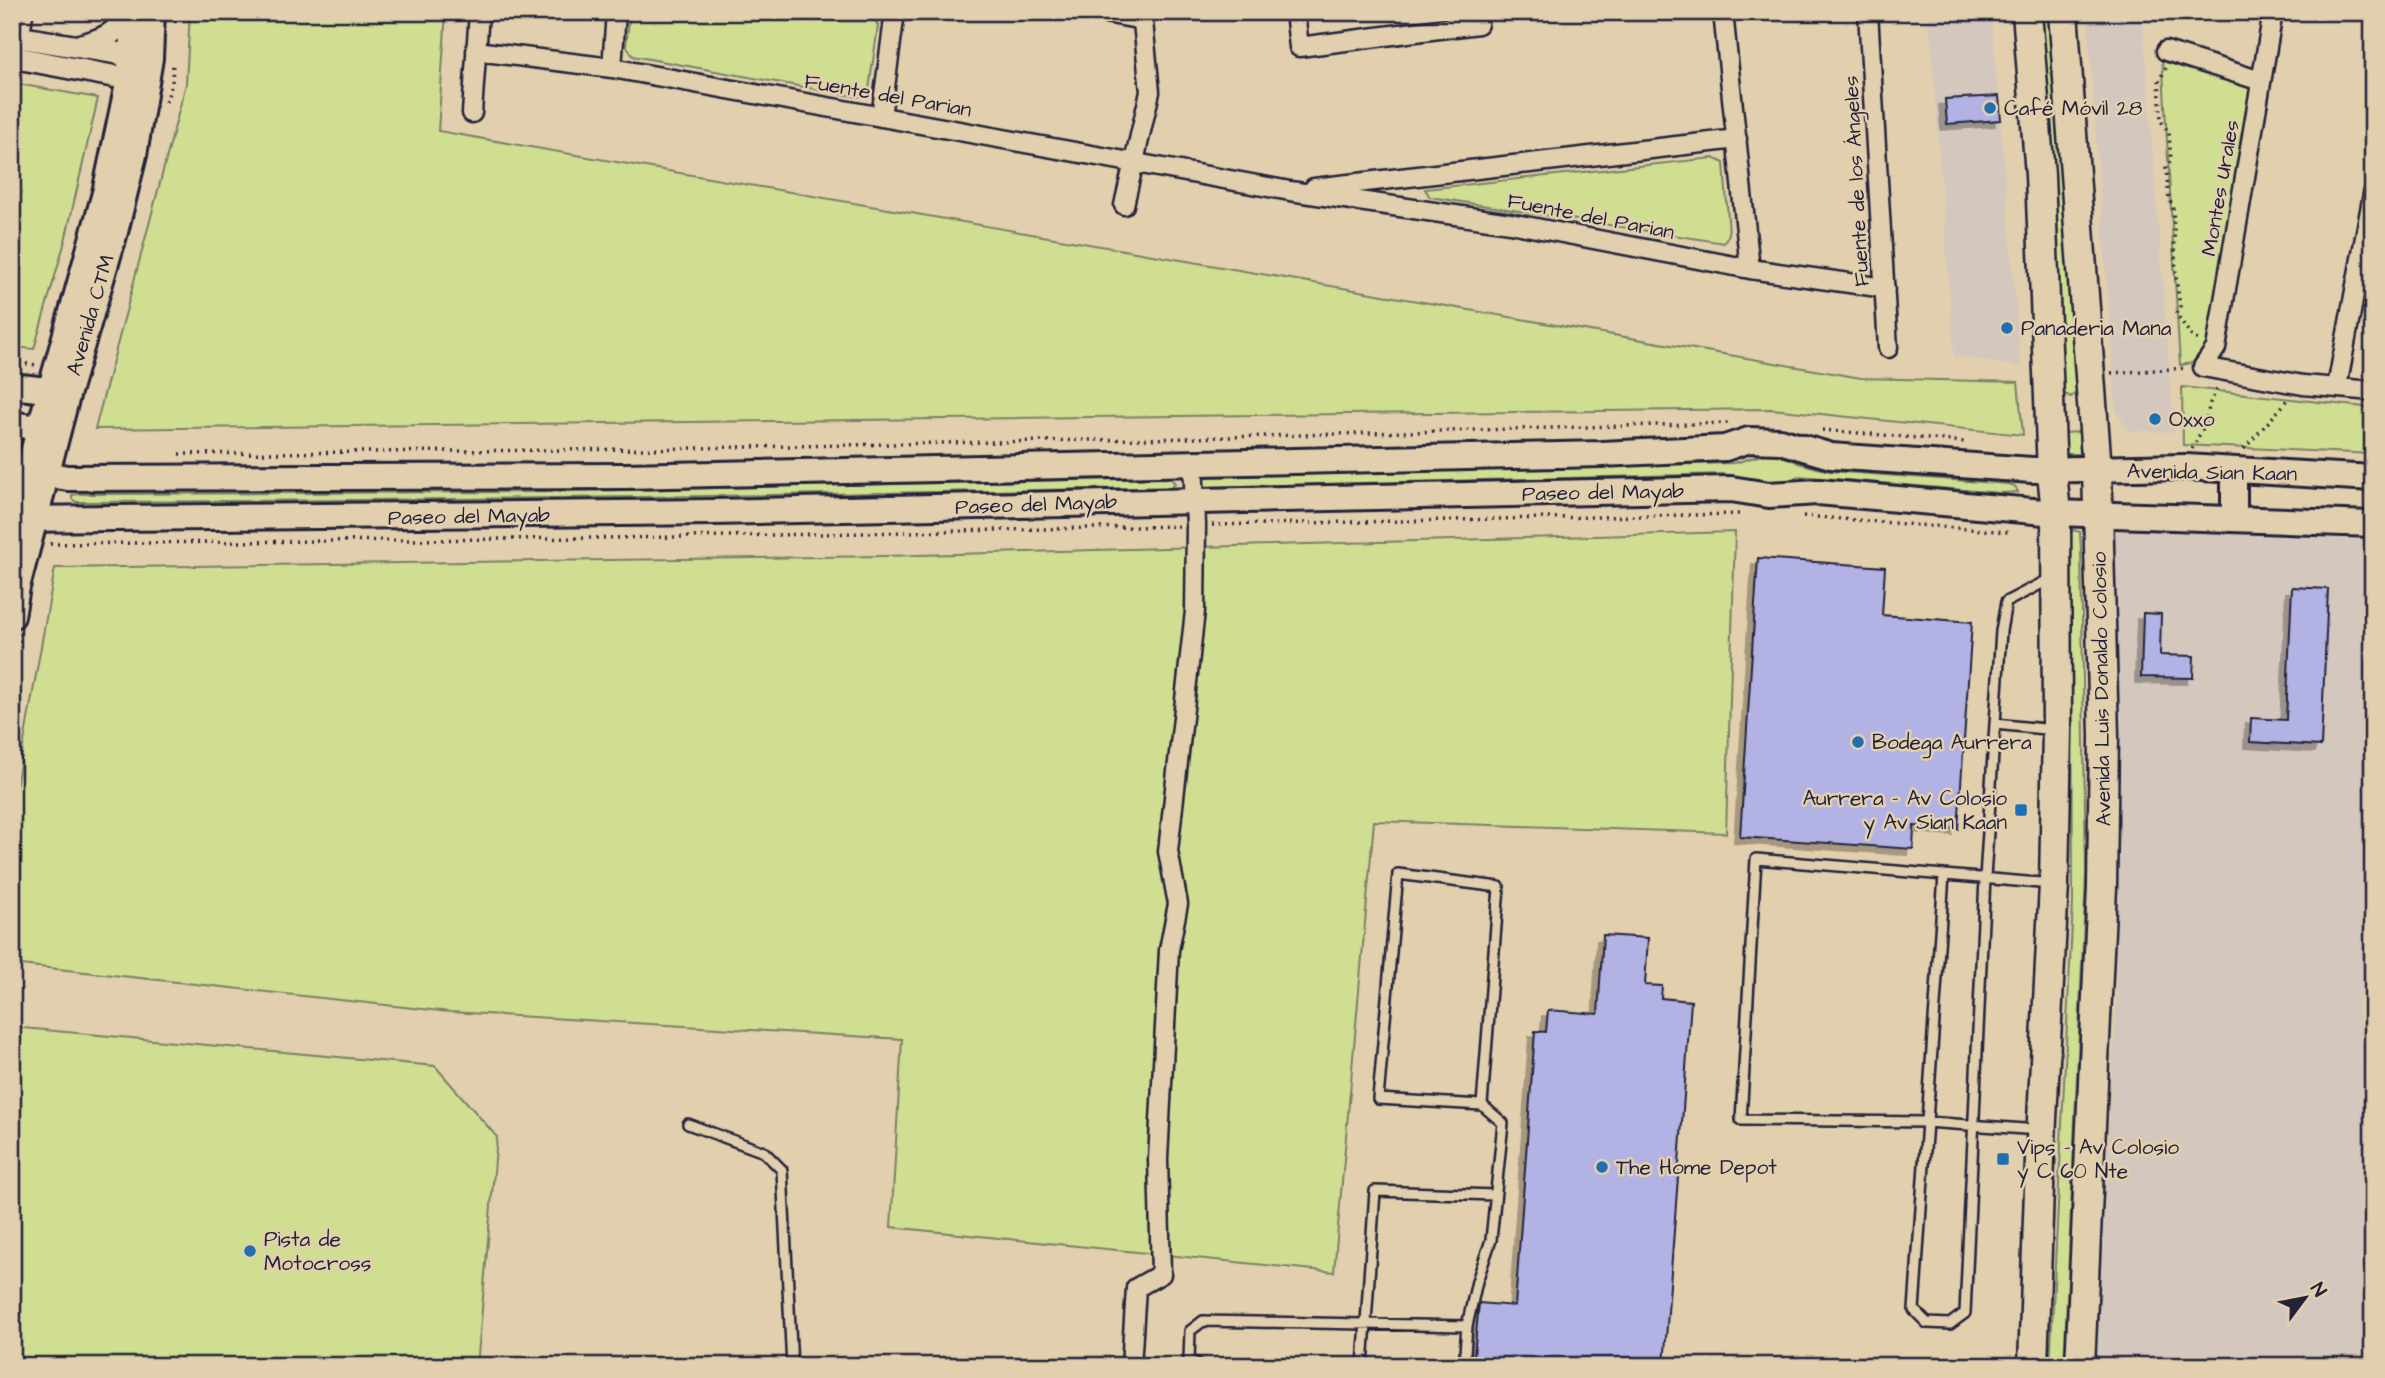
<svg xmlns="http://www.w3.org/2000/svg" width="2385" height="1378" viewBox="0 0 2385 1378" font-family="'Architects Daughter',sans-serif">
  <defs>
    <filter id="shadow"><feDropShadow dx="-6" dy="6" stdDeviation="0" flood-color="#0004"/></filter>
  </defs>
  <rect width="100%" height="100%" fill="#e2cfad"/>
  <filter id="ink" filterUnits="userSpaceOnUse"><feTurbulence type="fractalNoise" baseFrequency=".0143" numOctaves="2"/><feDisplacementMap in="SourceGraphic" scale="14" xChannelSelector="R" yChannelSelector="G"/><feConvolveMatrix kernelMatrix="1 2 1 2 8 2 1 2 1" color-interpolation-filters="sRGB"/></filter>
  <g filter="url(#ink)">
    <path fill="#d4c7be" d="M 1929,12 L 1991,12 L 2021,367 L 1954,356 Z
      M 2087,12 L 2142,12 L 2174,432 L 2129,431 L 2116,411 Z
      M 2115,527 L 2373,540 L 2373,1366 L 2095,1366 L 2116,1004 L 2118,749 Z"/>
    <path fill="#d0de92" stroke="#798066" stroke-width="2" d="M 190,12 L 446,12 L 438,131 L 1861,378 L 2018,382 L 2023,435 L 1772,409 L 95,429 L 186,84 Z
      M 630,12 L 827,12 L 872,15 L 878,26 L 869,89 L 859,97 L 633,56 L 626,45 Z
      M 2038,12 L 2053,12 L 2068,283 L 2077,392 L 2071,397 L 2063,393 Z
      M 2162,54 L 2256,89 L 2215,333 L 2192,363 L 2180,365 Z
      M 12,83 L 98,98 L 65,241 L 34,349 L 12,347 Z
      M 1713,158 L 1724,163 L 1729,234 L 1724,243 L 1430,197 L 1425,189 Z
      M 2182,387 L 2373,408 L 2373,454 L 2183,445 Z
      M 2079,432 L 2080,454 L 2065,454 L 2064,433 Z
      M 1768,453 L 1786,455 L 1798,463 L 1829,471 L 2008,484 L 2015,486 L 2018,492 L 2000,493 L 1799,476 C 1770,490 1753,479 1724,474 L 1204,487 L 1200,481 L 1203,477 L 1735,463 Z
      M 1170,478 L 1175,483 L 1171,487 C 806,496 441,500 76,502 L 72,499 L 72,495 L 80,494 L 531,492 Z
      M 2073,530 L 2080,532 L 2081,550 L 2086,874 L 2064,1366 L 2050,1366 L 2073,903 L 2072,635 L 2069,536 Z
      M 1735,532 L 1726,833 L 1374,821 L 1334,1272 L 891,1227 L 902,1039 L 450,1012 L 12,964 L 14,798 L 55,568 L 885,556 Z
      M 12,1027 L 435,1066 L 497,1137 L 477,1366 L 12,1366 Z"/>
    <path fill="#b2b3e4" stroke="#22223b" stroke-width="2" filter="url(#shadow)" d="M 1999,96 L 2001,120 L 1947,124 L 1945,99 Z
      M 1758,558 L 1885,567 L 1882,615 L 1972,622 L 1958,829 L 1914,826 L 1913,849 L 1740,837 Z
      M 2292,587 L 2328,589 L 2321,746 L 2250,742 L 2251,718 L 2286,720 Z
      M 2143,613 L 2161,614 L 2160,655 L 2194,656 L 2193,678 L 2141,677 Z
      M 1603,935 L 1648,938 L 1645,985 L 1662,986 L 1661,998 L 1691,1001 L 1664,1366 L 1473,1366 L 1479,1303 L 1515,1306 L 1535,1031 L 1546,1032 L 1548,1010 L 1598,1014 Z"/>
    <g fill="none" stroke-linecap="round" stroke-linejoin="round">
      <defs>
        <path id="service" d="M 24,38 L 28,12
          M 1995,724 L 2055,730
          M 1944,875 L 1914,1310 L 1927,1323 L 1950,1324 L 1965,1313 L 1985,878 L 2001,631 L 2006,602 L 2050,579
          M 688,1124 L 764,1152 L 782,1170 L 792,1366
          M 2039,1130 L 1926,1122 L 1741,1120 L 1756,859 L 2052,884
          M 1202,1366 L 1189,1360 L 1190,1331 L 1203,1321 L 1467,1326
          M 1363,1366 L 1375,1191 L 1495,1195
          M 1464,1366 L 1467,1326 L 1477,1281 L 1491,1240 L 1503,1123 L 1482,1105 L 1499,887 L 1398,874 L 1378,1099 L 1482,1105"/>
        <path id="minor" d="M 1100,12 L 1143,20
          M 1295,12 L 1299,47 L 1478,24
          M 1723,12 L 1750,269
          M 1868,12 L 1888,348
          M 2273,12 L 2216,348 L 2203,367 L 2303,385 L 2373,391
          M 476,51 L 612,68 L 1290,191 L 1510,223 L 1750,269 L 1885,288
          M 2166,51 L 2261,81
          M 612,68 L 616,12
          M 472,113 L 479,12
          M 881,117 L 895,12
          M 1314,188 L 1737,139
          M 1124,205 L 1150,92 L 1142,12
          M 2337,387 L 2373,194
          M 1131,1366 L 1136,1288 L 1161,1274 L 1158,1159 L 1169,950 L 1178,904 L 1168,851 L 1195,611 L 1196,525 L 1193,463"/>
        <path id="tertiary" d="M 12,36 L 147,58
          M 81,45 C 105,39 116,34 129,12
          M 12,57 L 144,82"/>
        <path id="secondary" d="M 12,386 L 63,392
          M 12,424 L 53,430
          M 27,471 L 68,478 L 624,476 L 1602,454 L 1725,448 L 1749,440 L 1780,441 L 1831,456 L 2032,470 L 2186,467 L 2373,478
          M 15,519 L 713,512 L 1731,489 L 1769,495 L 1818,492 L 2056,513 L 2373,524
          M 2234,519 L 2234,470
          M 12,528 L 105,193 L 129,79 L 134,12
          M 12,616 L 17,587 L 68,392 L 115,232 L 134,155 L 150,58 L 152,12"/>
        <path id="primary" d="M 2027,12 L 2040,175 L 2052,472 L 2056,513 L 2057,730 L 2054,884 L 2040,1159 L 2033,1366
          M 2063,12 L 2097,470 L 2104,736 L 2102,887 L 2080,1366"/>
      </defs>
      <use href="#service" stroke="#22223b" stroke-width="14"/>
      <use href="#minor" stroke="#22223b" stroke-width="23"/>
      <use href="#tertiary" stroke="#22223b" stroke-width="26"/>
      <use href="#secondary" stroke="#22223b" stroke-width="30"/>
      <use href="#primary" stroke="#22223b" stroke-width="33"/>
      <path stroke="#22223b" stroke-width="3.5" stroke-dasharray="2 5" stroke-linecap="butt" d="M 175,23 L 176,12
        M 2166,68 L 2159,80 L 2161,121 L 2169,133 L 2171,161 L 2166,168 L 2169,200 L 2173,206 L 2176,277 L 2180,306 L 2176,313 L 2192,337 L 2200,341
        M 166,102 L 172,83 L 173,62
        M 12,362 L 37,365
        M 2111,373 L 2187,368
        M 1822,430 L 1965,442
        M 2192,449 L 2205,424 L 2210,403 L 2219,386
        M 2244,449 L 2288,400
        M 179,454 L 644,449 L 1192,438 L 1728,423
        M 1803,516 L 2008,532
        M 1212,525 L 1739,514
        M 50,544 L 684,537 L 1180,526
        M 12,676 L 20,634"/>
      <use href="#service" stroke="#e2cfad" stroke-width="9"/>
      <use href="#minor" stroke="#e2cfad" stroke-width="18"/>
      <use href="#tertiary" stroke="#e2cfad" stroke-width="21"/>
      <use href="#secondary" stroke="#e2cfad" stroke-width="24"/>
      <use href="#primary" stroke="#e2cfad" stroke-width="28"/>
    </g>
  </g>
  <g fill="#1f6fb2" stroke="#e2cfad" stroke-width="2.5">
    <circle cx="1990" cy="108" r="7"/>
    <circle cx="2007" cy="328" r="7"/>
    <circle cx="2155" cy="419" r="7"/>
    <circle cx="1858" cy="742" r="7"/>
    <rect x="2014" y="803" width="14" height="14" rx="3.5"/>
    <rect x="1996" y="1152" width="14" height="14" rx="3.5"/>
    <circle cx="1602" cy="1167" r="7"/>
    <circle cx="250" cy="1251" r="7"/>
  </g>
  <g text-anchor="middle" stroke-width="5" stroke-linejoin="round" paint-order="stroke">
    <g font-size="21" fill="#22223b" stroke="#e2cfad">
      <text transform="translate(888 95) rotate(10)" y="7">Fuente del Parian</text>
      <text transform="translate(1856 181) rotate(-93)" y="7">Fuente de los Ángeles</text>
      <text transform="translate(2220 188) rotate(-80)" y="7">Montes Urales</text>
      <text transform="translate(1591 216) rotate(11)" y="7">Fuente del Parian</text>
      <text transform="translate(90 315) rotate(-74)" y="7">Avenida CTM</text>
      <text transform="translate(2212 472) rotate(1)" y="7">Avenida Sian Kaan</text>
      <text transform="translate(1603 492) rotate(-1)" y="7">Paseo del Mayab</text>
      <text transform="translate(1036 504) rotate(-2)" y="7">Paseo del Mayab</text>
      <text transform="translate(469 516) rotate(-1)" y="7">Paseo del Mayab</text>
      <text transform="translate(2101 689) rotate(-91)" y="7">Avenida Luis Donaldo Colosio</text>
    </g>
    <g font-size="21" fill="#22223b" stroke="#e2cfad" text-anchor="start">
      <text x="2004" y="115">Café Móvil 28</text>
      <text x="2021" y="335">Panaderia Mana</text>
      <text x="2169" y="426">Oxxo</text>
      <text x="1872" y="749">Bodega Aurrera</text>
      <text x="2007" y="805" text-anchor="end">Aurrera - Av Colosio<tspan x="2007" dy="24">y Av Sian Kaan</tspan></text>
      <text x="2017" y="1154">Vips - Av Colosio<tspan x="2017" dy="24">y C 60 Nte</tspan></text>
      <text x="1616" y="1174">The Home Depot</text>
      <text x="264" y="1246">Pista de<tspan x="264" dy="24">Motocross</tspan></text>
    </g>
  </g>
  <rect width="2385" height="1378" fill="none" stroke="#e2cfad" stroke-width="42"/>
  <rect x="21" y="21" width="2343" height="1336" fill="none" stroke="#22223b" stroke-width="2.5" filter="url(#ink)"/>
  <g transform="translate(2305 1298) rotate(58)" stroke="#e2cfad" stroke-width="5" paint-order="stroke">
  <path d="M0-5L12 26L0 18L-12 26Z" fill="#22223b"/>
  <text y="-10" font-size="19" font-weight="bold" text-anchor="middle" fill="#22223b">N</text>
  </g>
</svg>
